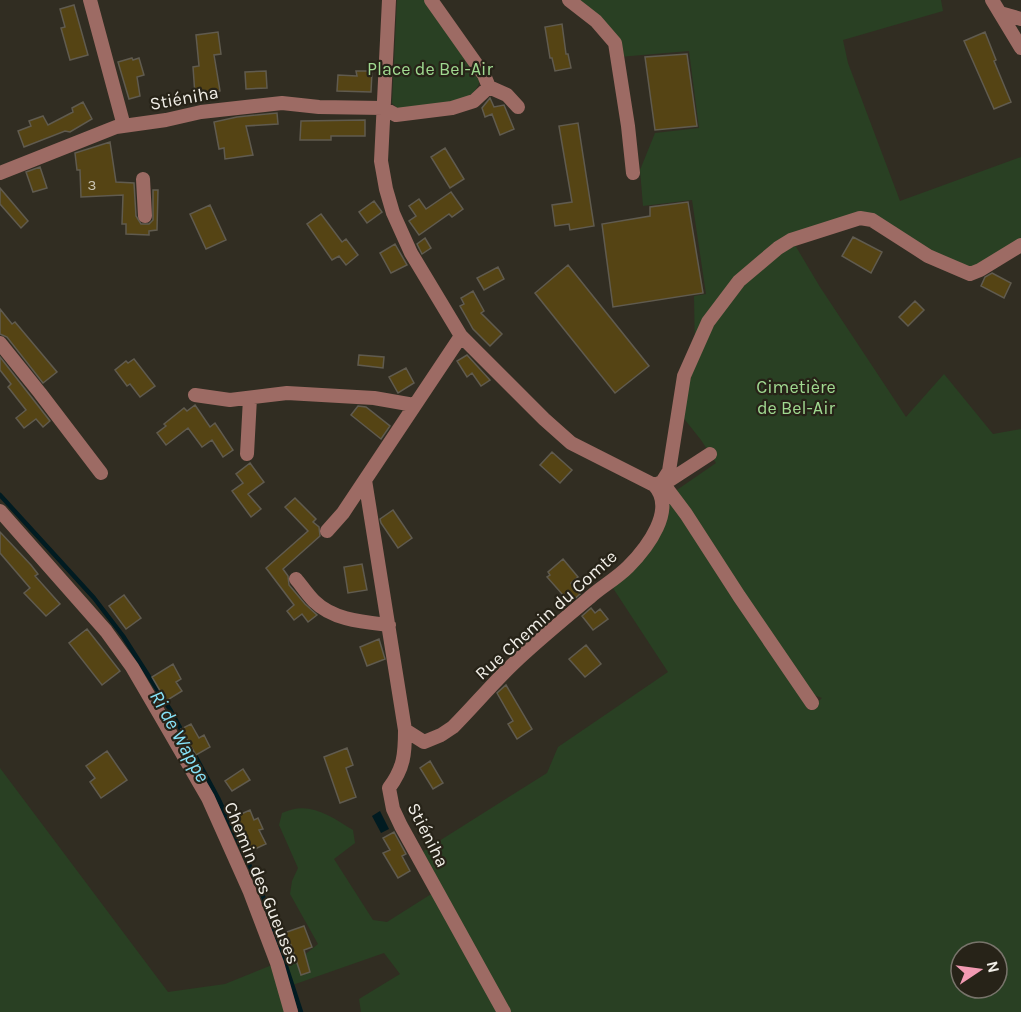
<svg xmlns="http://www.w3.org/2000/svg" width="1021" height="1012" viewBox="0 0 1021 1012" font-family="Karla,sans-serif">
  <rect width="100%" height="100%" fill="#312d22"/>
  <path fill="#294023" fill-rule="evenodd" d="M 397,0 L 425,0 L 480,80 C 473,110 424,106 398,109 L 392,103 Z
    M 562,0 L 941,0 L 943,11 L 843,40 L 848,63 L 900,201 L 1021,157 L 1021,245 L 970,274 L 872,220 L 792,240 L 820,287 L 906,417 L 944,374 L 993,434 L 1021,429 L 1021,1012 L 361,1012 L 359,999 L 400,974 L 384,953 L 284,988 L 291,1012 L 0,1012 L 0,768 L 168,992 L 225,984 L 277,963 L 302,957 L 318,944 L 290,894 L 292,881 L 298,868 L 279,825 L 282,813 C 309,800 330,816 353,830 L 355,843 L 334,859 L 373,920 L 387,922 L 436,891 L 417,855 L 547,773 L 558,747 L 668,672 L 609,582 L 629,566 L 669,500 L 809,710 L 822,698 L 805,692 L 671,494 L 716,463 L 701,440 L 678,411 L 695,352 L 694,296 L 706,294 L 692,200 L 643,206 L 640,170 L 655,133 L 699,128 L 689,51 L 619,57 L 615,43 ZM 961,952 L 997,952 L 997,988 L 961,988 Z"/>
  <path fill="#011b21" d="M 380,811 L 389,829 L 381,833 L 372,816 Z"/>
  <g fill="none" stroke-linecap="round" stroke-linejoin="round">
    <path stroke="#011b21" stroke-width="4.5" d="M 0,495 L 94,598 L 123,636 L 171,711 L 218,798 L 261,890 L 301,1012"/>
  </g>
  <path fill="#554414" stroke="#605b4f" stroke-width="1.5" d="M 74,5 L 88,55 L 70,60 L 61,28 L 65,27 L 60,9 Z
    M 562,24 L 566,54 L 568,54 L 571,68 L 555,71 L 552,58 L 550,58 L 545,27 Z
    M 218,32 L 221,54 L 214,55 L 220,91 L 195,95 L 193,67 L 199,66 L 196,35 Z
    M 985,32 L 996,60 L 994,61 L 1011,102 L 994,109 L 964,41 Z
    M 687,54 L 697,126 L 655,130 L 645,57 Z
    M 132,58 L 133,60 L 139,58 L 144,75 L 137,77 L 140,96 L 129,99 L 118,62 Z
    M 266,71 L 267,88 L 246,89 L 245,72 Z
    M 356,71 L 372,71 L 371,92 L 337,91 L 338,75 L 357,76 Z
    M 490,98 L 494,107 L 504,105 L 514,129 L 500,135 L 492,114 L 485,117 L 482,108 Z
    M 83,102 L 92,119 L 70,132 L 65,131 L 24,147 L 18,131 L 31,126 L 29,121 L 43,116 L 48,125 L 73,112 L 72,108 Z
    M 277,113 L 278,124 L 246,126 L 253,155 L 225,159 L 224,148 L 219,149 L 214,122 L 237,117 Z
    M 365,120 L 365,136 L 331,136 L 331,140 L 300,140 L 301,121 Z
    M 578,123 L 594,226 L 570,230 L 569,224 L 555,226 L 552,205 L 572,202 L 559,126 Z
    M 110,142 L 116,182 L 134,183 L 136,216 L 141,224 L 149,224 L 153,220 L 153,190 L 158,190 L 157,230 L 149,231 L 149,235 L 126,234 L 126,224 L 122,224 L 123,195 L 81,197 L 80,170 L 77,170 L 75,153 Z
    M 445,148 L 464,179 L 450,188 L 431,157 Z
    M 40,167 L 47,188 L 33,192 L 26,172 Z
    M 0,188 L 28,221 L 21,228 L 0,204 Z
    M 451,192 L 463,209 L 452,217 L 449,214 L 419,235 L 409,221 L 416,216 L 409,206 L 419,199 L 426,209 Z
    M 374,201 L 382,212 L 367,223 L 359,212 Z
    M 688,202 L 703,293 L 613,307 L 602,224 L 650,216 L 650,207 Z
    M 210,205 L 226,240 L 206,249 L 190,214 Z
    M 321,214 L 342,242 L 346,239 L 358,255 L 346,265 L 339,256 L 332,260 L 307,224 Z
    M 853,237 L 882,252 L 871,273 L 842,256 Z
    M 425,238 L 431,248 L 422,254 L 417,244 Z
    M 395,244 L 407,265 L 391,273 L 380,253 Z
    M 568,265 L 649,366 L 615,393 L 535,293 Z
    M 498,267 L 504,279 L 484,290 L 477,278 Z
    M 992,273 L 1011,283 L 1004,298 L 981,286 L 985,277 Z
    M 473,291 L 484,311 L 481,313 L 502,334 L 490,346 L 473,329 L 460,306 L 464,304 L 461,298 Z
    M 915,301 L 924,310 L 908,326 L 899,317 Z
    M 0,309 L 12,324 L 15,322 L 57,372 L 43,383 L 7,337 L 0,334 Z
    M 359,355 L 384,357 L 383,368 L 358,365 Z
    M 467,355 L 490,380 L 481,386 L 472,373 L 467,377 L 457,361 Z
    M 0,357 L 50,421 L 43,427 L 36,419 L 24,428 L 16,418 L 26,410 L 8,387 L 11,384 L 0,370 Z
    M 134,359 L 155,386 L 140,397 L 130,384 L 127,386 L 115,370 L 126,361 L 128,363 Z
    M 406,368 L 414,383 L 398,393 L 389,377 Z
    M 195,405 L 210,427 L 215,423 L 233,450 L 223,457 L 212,440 L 202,447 L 188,428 L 166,445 L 157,433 L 166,426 L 164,424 L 184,408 L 187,411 Z
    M 358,406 L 366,407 L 390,426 L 381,439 L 351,415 Z
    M 552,452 L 572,470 L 560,483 L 540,465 Z
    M 250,463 L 264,482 L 248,494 L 261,509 L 251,517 L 232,491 L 243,483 L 236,474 Z
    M 295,498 L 316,519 L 313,522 L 319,527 L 320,536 L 283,569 L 288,576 L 289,585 L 305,604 L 317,615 L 308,622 L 302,614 L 294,620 L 287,611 L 294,605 L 266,568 L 308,531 L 285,507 Z
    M 393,510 L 412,538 L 398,548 L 381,523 L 380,519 Z
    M 0,532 L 31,565 L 38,574 L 35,576 L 60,604 L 46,616 L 24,593 L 30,588 L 0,553 Z
    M 563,559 L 578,577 L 571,583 L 580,594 L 570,603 L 547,577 L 550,575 L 548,572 Z
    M 362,564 L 367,590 L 348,593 L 344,567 Z
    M 124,595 L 141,618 L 126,629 L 109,606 Z
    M 591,608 L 595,613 L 600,609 L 608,619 L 593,630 L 582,616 Z
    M 87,629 L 120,671 L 102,685 L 69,643 Z
    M 379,639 L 385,659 L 367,666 L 360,647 Z
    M 586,645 L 601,664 L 585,677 L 569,659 Z
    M 173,664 L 181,679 L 176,682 L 182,691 L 166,701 L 152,677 Z
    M 506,685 L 532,729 L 517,739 L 508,724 L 513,721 L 497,693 Z
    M 191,724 L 199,738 L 204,735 L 210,747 L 196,755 L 181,729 Z
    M 347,748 L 353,765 L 346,768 L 356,797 L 340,803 L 324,757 Z
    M 107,751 L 127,780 L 101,798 L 90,782 L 95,778 L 86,766 Z
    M 430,761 L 443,783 L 433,789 L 420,768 Z
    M 243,769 L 250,780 L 232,791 L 225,781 Z
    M 250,810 L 254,820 L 258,818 L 263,829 L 259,830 L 266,844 L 248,852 L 242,838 L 239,840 L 230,819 Z
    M 394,832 L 406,854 L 402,856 L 410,871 L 398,878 L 383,853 L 390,850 L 383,838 Z
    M 304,926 L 312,947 L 304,950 L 310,972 L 301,975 L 291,945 L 286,947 L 281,934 Z"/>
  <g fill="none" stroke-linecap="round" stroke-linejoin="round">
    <path stroke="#9d6b64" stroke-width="14" d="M 90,0 L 124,126
      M 389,0 L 381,161 L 386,189 L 393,213 L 411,253 L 461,336
      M 431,0 L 484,75 L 489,87 L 507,95 L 518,107
      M 569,0 L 596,21 L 615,43 L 628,126 L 633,173
      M 992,0 L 1021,48
      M 1000,13 L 1021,19
      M 0,173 L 116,127 L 166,120 L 201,112 L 282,103 L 319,107 L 383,108 L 396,115 L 452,108 L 474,101 L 489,87
      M 143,179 L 145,216
      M 0,343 L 40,393 L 101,473
      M 195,395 L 230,400 L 287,393 L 374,398 L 414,405
      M 247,454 L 250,398
      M 710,454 L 670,480 L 662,482 L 686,514 L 739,596 L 812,703
      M 0,511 L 106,631 L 132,667 L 160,715 L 208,798 L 250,892 L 277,963 L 291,1012
      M 327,531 L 343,513 L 365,480
      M 296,579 C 302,586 307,594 314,601 C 333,620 363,622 389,625
      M 405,730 L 424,742 L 441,735 L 453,727 C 473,707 492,684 513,664 C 537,641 563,620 589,598 C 601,587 616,579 628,567 C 647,548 677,509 654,485 L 662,482 L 669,471 L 684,376 L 708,322 L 739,281 L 778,248 L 791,240 L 860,218 L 872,220 L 928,256 L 970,274 L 980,270 L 1021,245
      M 504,1012 L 401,826 L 393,809 L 389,788 C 404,768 405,754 405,730 L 365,480 L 461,336 L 544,419 L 571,443 L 654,485"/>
  </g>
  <g text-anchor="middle" stroke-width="4.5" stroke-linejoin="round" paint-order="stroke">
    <g font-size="15" fill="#cac4b2">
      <text x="92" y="190">3</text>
    </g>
    <g font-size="18" fill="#a0d990" stroke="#272318">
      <text x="430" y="75">Place de Bel-Air</text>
      <text x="796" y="393">Cimetière<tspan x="796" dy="21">de Bel-Air</tspan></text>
    </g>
    <g font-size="18" fill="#f1eee7" stroke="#272318">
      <text transform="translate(184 98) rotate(-10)" y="6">Stiéniha</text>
      <text transform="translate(546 615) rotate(-42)" y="6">Rue Chemin du Comte</text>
      <text transform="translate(428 835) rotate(63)" y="6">Stiéniha</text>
      <text transform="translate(262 883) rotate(68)" y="6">Chemin des Gueuses</text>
    </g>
    <g font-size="20" font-style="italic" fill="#86e2f8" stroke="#272318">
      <text transform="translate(180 736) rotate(61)" y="7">Ri de Wappe</text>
    </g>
  </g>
  <g transform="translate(979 970) rotate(77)"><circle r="28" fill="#272318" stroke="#78746b" stroke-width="1.5"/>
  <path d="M0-4.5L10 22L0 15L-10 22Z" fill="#f19ab2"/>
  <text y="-9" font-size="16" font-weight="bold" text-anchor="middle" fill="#f1eee7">N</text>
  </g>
</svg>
